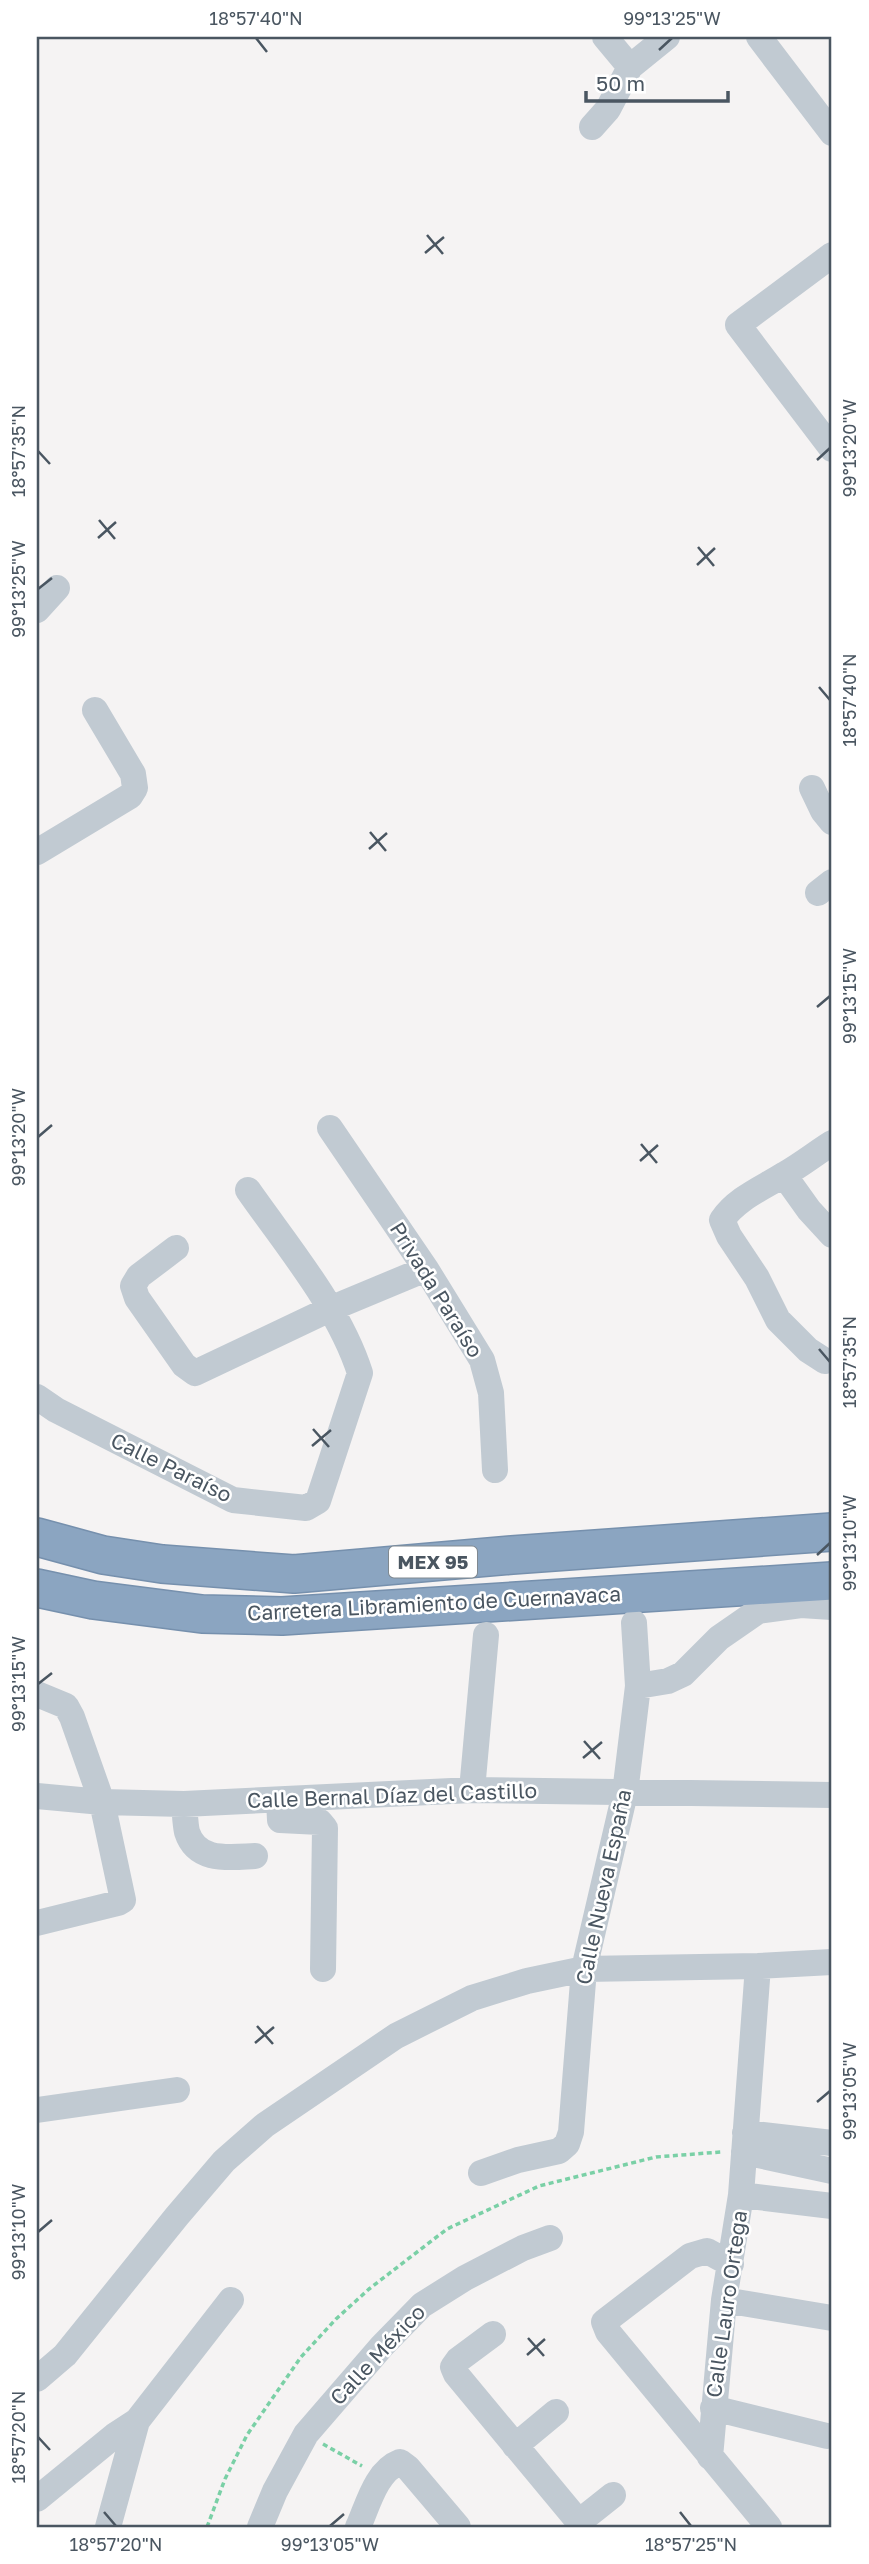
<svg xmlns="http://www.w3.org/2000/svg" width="869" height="2564" viewBox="0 0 869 2564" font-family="'Golos Text',sans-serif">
  <rect width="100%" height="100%" fill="#f5f3f3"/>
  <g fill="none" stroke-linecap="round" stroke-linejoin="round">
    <defs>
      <path id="highway" d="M 37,1537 L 103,1555 L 162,1564 L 294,1574 L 512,1555 L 832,1532
        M 37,1588 L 93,1600 L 202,1614 L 282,1616 L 832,1581"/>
    </defs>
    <use href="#highway" stroke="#7690ad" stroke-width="40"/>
    <path stroke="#7ad0a6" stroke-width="3.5" stroke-dasharray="5 3.5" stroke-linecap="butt" d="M 323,2444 L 362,2466
      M 207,2527 L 225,2479 L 247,2435 L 301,2357 L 336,2319 L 369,2289 L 447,2229 L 539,2186 L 656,2157 L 721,2152"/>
    <path stroke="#c1cad2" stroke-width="26" d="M 605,37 L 630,67
      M 759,37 L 832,133
      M 592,127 L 608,109 L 630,67 L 667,37
      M 832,255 L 738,325 L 832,449
      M 37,610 L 57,588
      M 812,788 L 823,811 L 832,822
      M 37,852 L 130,796 L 135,788 L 133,774 L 95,710
      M 818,893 L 832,882
      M 330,1128 L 426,1269 L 482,1360 L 491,1393 L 495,1470
      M 784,1175 L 809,1210 L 832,1235
      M 176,1248 L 139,1276 L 133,1286 L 137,1298 L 184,1365 L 195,1373 L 330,1309 L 426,1269
      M 825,1361 L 808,1350 L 778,1320 L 757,1278 L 729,1236 L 722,1220 C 737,1198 763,1188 785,1174 C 801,1165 816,1153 832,1143
      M 37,1397 L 56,1410 L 233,1500 L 306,1508 L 318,1501 L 360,1373 C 339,1307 287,1246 248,1190
      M 638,1686 L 668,1681 L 683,1674 L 719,1638 L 758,1611 L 801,1605 L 832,1607
      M 37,1694 L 66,1706 L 72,1717 L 102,1802 L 123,1900 L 118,1903 L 37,1923
      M 472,1790 L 486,1635
      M 37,1796 L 102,1802 L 184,1804 L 472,1790 L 832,1795
      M 279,1800 L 280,1820 L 320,1822 L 325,1828 L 323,1969
      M 184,1804 C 185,1812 185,1823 187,1832 C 197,1863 230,1857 255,1856
      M 37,2110 L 177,2090
      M 745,2133 L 832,2143
      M 744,2152 L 832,2171
      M 481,2173 L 518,2160 L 559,2151 L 567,2144 L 571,2132 L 584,1969 L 625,1793 L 638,1686 L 634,1623
      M 741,2195 L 832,2206
      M 731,2264 L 707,2251 L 690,2256 L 604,2322 L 608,2332 L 769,2527
      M 724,2300 L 832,2318
      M 493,2334 L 458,2360 L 453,2367 L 456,2374 L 583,2527
      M 37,2379 L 65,2355 L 177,2216 L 224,2161 L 265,2125 L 396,2036 L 472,1998 L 527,1981 L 584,1969 L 758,1966 L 832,1962
      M 713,2408 L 827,2436
      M 515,2446 L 556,2412
      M 710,2457 L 724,2300 L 741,2195 L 758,1966
      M 37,2499 L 114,2436 L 137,2421 L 231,2300
      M 579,2522 L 613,2495
      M 108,2527 L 137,2421
      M 260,2527 L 275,2491 L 306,2434 L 382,2346 L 422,2305 L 465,2278 L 523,2248 L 550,2238
      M 358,2527 C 368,2505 376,2471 400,2462 L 408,2468 L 458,2527"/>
    <use href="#highway" stroke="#8ba5c1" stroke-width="37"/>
  </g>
  <path fill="none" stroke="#4a5661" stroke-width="2.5" d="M 256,38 L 267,52M 659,50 L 672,38M 427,235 L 443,254M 425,253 L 444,237M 38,451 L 50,464M 817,460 L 830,448M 99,520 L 115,539M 98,538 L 116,522M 698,547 L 714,566M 697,565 L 715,548M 38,589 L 52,578M 819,687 L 830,700M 370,832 L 386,851M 369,849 L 387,833M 817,1007 L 830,996M 38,1137 L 52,1125M 641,1144 L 657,1163M 640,1161 L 658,1145M 819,1349 L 830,1362M 313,1429 L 329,1447M 312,1446 L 331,1430M 817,1555 L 830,1543M 38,1684 L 52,1673M 584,1741 L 600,1759M 583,1758 L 602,1742M 257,2026 L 273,2044M 255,2043 L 274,2027M 817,2102 L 830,2091M 38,2232 L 52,2220M 528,2338 L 544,2356M 527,2355 L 545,2339M 38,2437 L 50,2450M 104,2512 L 116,2526M 680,2512 L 691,2526M 330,2526 L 344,2514"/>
  <g text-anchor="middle" stroke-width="5" stroke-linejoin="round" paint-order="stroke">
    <rect fill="#fff" stroke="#808990" stroke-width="2" x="389" y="1546.5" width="88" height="31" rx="5"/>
    <g font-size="19" font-weight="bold" fill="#4a5661">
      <text x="433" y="1569">MEX 95</text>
    </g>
    <g font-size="21" fill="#4a5661" stroke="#fff">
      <text transform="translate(436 1290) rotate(58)" y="7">Privada Paraíso</text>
      <text transform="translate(171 1468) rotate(26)" y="7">Calle Paraíso</text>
      <text transform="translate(434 1604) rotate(-3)" y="7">Carretera Libramiento de Cuernavaca</text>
      <text transform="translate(392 1796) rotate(-2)" y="7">Calle Bernal Díaz del Castillo</text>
      <text transform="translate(604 1887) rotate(-78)" y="7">Calle Nueva España</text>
      <text transform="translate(727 2304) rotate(-82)" y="7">Calle Lauro Ortega</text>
      <text transform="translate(378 2355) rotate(-47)" y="7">Calle México</text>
    </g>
  </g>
  <rect width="869" height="2564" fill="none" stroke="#ffffff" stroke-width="77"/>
  <path d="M586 91v10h142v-10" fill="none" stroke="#4a5661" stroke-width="3.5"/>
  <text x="596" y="91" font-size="21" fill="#4a5661" stroke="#ffffff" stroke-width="5" paint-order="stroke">50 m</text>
  <rect x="38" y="38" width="792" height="2488" fill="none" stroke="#4a5661" stroke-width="2.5"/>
  <g font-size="18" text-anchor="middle" fill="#4a5661">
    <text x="256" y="25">18°57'40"N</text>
    <text x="672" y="25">99°13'25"W</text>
    <text transform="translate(850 448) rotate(-90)" y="6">99°13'20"W</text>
    <text transform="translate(19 451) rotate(-90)" y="6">18°57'35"N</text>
    <text transform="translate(19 589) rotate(-90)" y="6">99°13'25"W</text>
    <text transform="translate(850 700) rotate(-90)" y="6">18°57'40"N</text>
    <text transform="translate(850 996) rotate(-90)" y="6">99°13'15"W</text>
    <text transform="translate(19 1137) rotate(-90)" y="6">99°13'20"W</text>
    <text transform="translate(850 1362) rotate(-90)" y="6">18°57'35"N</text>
    <text transform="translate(850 1543) rotate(-90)" y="6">99°13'10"W</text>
    <text transform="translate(19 1684) rotate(-90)" y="6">99°13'15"W</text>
    <text transform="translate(850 2091) rotate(-90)" y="6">99°13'05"W</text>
    <text transform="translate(19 2232) rotate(-90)" y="6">99°13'10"W</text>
    <text transform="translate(19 2437) rotate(-90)" y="6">18°57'20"N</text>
    <text x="116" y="2551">18°57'20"N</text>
    <text x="330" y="2551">99°13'05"W</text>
    <text x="691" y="2551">18°57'25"N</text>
  </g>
</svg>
